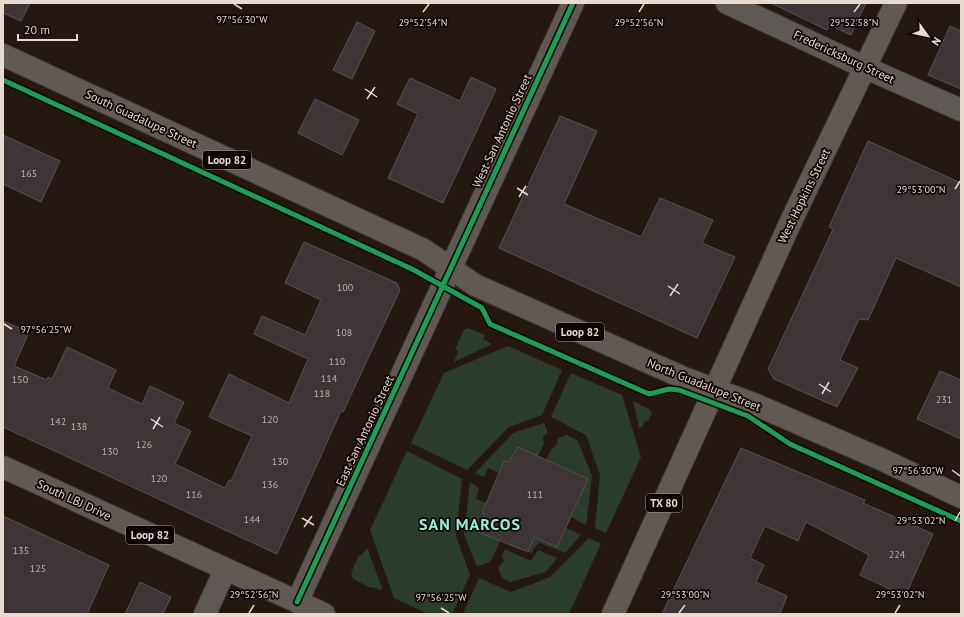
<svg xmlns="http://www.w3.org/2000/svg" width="964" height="617" viewBox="0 0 964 617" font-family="'PT Sans',sans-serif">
  <rect width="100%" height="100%" fill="#241810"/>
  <path fill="#2a3d2c" d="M 468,328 L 485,335 L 483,339 L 492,344 L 454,362 L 458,351 L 455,349 L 464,330 Z
    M 508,346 L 562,370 L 542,415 L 509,427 L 467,470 L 411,443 L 444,373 Z
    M 571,373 L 622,395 L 641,457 L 606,533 L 595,528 L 600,475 L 586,435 L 551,417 Z
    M 633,401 L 649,409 L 652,413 L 648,421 L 645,421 L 642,427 L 639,428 Z
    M 544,423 L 548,433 L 543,436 L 544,444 L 538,456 L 518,447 L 509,462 L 504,461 L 499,473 L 488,468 L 484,477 L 475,473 L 513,433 Z
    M 567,435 L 578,441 L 592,476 L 586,525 L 571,517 L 588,479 L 546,460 L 551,450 L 557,444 L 558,438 Z
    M 407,451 L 462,479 L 456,536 L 470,575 L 452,614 L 428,614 L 394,598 L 370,530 Z
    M 470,482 L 479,488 L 476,499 L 486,503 L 482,512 L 485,513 L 478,532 L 501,540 L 490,562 L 477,566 L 464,535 Z
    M 566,528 L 581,535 L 565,553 L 540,543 L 536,545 L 532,553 L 528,552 L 534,537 L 557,547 Z
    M 589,538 L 601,544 L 569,614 L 463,614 L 479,578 L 511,592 L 550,577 Z
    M 367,548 L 382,588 L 381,590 L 372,587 L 371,588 L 353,579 L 351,573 L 359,555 L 361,556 Z
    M 505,549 L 531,561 L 538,550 L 557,558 L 546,572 L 510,582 L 502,578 L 498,568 L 504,561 L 502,556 Z"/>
  <path fill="#3d3536" stroke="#5a5254" d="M 3,3 L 30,3 L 21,21 L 3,13 Z
    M 771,3 L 866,3 L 851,35 L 830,25 L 827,30 Z
    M 357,22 L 375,31 L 352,79 L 333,70 Z
    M 950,26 L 961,31 L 961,89 L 928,75 Z
    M 471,77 L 496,89 L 443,203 L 388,178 L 418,114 L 397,104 L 410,78 L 460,101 Z
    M 315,99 L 359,120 L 342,155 L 298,133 Z
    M 560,116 L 597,131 L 564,204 L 641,237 L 660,198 L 713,220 L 702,243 L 735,257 L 697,338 L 499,248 Z
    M 3,135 L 60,161 L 41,202 L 3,184 Z
    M 868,141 L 961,183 L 961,287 L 896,258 L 868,320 L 859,319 L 840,360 L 858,368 L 837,407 L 774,379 L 768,369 L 833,229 L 829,227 Z
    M 304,242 L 397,283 L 400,290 L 343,412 L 341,411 L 277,554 L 3,427 L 3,321 L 29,332 L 14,366 L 47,380 L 48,377 L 52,379 L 67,347 L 116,370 L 108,388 L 142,404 L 150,386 L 184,402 L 174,423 L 191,431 L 175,464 L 225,488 L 229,480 L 231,481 L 252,436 L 209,417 L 229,374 L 289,403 L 308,359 L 254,334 L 262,316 L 305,335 L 321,300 L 285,283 Z
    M 940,371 L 961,380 L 961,439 L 917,419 Z
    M 518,447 L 588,479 L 557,547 L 534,537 L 528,552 L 478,532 L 485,513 L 482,513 L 504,461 L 509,462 Z
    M 741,448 L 865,500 L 863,503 L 933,534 L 905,596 L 860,575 L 869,555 L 806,522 L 798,541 L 765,526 L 750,558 L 764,565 L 756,582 L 787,596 L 780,614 L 662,614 Z
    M 3,516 L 109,565 L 87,614 L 3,614 Z
    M 140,582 L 171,597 L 163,614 L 125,614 Z"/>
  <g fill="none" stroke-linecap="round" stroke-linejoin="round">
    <defs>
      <path id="minor" d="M 727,3 L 866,68 L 961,110
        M 297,602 L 573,3
        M 205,614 L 225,570"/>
      <path id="major" d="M 3,55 L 424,250 L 475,285 L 684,378 L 754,404 L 883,460 L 961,497
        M 3,467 L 324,614
        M 613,614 L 792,219 L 896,3"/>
    </defs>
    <use href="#minor" stroke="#3e342d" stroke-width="24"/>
    <use href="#major" stroke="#3e342d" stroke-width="24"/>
    <use href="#minor" stroke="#5f5956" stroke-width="22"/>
    <use href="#major" stroke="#615954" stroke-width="22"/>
    <defs>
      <path id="cycleway" d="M 3,80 L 414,270 L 482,308 L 490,324 L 649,394 L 669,389 L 679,390 L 748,416 L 790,444 L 961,521
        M 297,602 L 573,3"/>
    </defs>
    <use href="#cycleway" stroke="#0e0502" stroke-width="8"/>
    <use href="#cycleway" stroke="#1a9f57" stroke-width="5"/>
  </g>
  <path fill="none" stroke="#e9dad0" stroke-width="1.5" d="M 234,4 L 242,9M 423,12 L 429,4M 639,12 L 644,4M 854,12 L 860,4M 365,89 L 377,97M 367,99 L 375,87M 517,188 L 528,195M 955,189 L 960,181M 519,197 L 526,186M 668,286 L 680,294M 670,296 L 678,284M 4,324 L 12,329M 819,384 L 831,392M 822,394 L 829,382M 151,419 L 163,427M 153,429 L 160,417M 952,470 L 960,476M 302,518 L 314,525M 955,521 L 960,512M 304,527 L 312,516M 441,608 L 449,613M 249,613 L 254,605M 679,613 L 685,605M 895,613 L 900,605"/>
  <g text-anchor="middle" stroke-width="3.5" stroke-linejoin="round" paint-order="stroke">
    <g font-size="10" fill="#beb1aa">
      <text x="29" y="177">165</text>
      <text x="345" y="291">100</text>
      <text x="344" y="336">108</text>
      <text x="337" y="365">110</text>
      <text x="329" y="382">114</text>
      <text x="20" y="383">150</text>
      <text x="322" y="397">118</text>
      <text x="944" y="403">231</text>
      <text x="270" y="423">120</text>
      <text x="58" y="425">142</text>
      <text x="79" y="430">138</text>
      <text x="144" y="448">126</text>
      <text x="110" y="455">130</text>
      <text x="280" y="465">130</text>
      <text x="159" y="482">120</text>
      <text x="270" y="488">136</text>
      <text x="194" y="498">116</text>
      <text x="535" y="498">111</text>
      <text x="252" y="523">144</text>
      <text x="21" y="554">135</text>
      <text x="897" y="558">224</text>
      <text x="38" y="572">125</text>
    </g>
    <g fill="#0e0502" stroke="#a79a92" stroke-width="1">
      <rect x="203" y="151" width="48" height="18" rx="3"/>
      <rect x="556" y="323" width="48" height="18" rx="3"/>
      <rect x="646" y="494" width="36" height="18" rx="3"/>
      <rect x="126" y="526" width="48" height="18" rx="3"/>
    </g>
    <g font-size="11" font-weight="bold" fill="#e9dad0">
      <text x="227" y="164">Loop 82</text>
      <text x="580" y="336">Loop 82</text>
      <text x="664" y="507">TX 80</text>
      <text x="150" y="539">Loop 82</text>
    </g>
    <g font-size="12" fill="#e9dad0" stroke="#0e0502">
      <text transform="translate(844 57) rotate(25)" y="4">Fredericksburg Street</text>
      <text transform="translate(141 119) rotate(25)" y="4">South Guadalupe Street</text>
      <text transform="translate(502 131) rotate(-65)" y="4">West San Antonio Street</text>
      <text transform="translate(804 196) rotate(-64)" y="4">West Hopkins Street</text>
      <text transform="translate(704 385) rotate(22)" y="4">North Guadalupe Street</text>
      <text transform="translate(365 431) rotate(-65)" y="4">East San Antonio Street</text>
      <text transform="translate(74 500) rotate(25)" y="4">South LBJ Drive</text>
    </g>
    <g font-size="16" font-weight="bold" letter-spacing="1" fill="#91f5de" stroke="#0e0502">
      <text x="470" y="530">SAN MARCOS</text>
    </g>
  </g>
  <g font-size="10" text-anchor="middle" fill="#e9dad0" stroke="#0e0502" stroke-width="3.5" stroke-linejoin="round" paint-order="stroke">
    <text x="242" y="23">97°56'30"W</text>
    <text x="423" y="26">29°52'54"N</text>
    <text x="639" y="26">29°52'56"N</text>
    <text x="854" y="26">29°52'58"N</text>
    <text x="921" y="193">29°53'00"N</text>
    <text x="46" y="333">97°56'25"W</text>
    <text x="918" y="474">97°56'30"W</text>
    <text x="921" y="524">29°53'02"N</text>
    <text x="254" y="598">29°52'56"N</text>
    <text x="685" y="598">29°53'00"N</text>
    <text x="900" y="598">29°53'02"N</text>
    <text x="441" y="601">97°56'25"W</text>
  </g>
  <rect width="964" height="617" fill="none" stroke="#e9dad0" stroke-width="8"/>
  <g transform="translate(928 36) rotate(123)" stroke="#0e0502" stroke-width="3" paint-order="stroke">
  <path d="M0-3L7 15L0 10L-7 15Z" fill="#e9dad0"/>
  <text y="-6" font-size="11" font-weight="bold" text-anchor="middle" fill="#e9dad0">N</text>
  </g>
  <path d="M18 34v6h59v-6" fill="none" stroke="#e9dad0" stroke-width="2"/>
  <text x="24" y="34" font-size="12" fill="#e9dad0" stroke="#0e0502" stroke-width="3" paint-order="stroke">20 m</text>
</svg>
